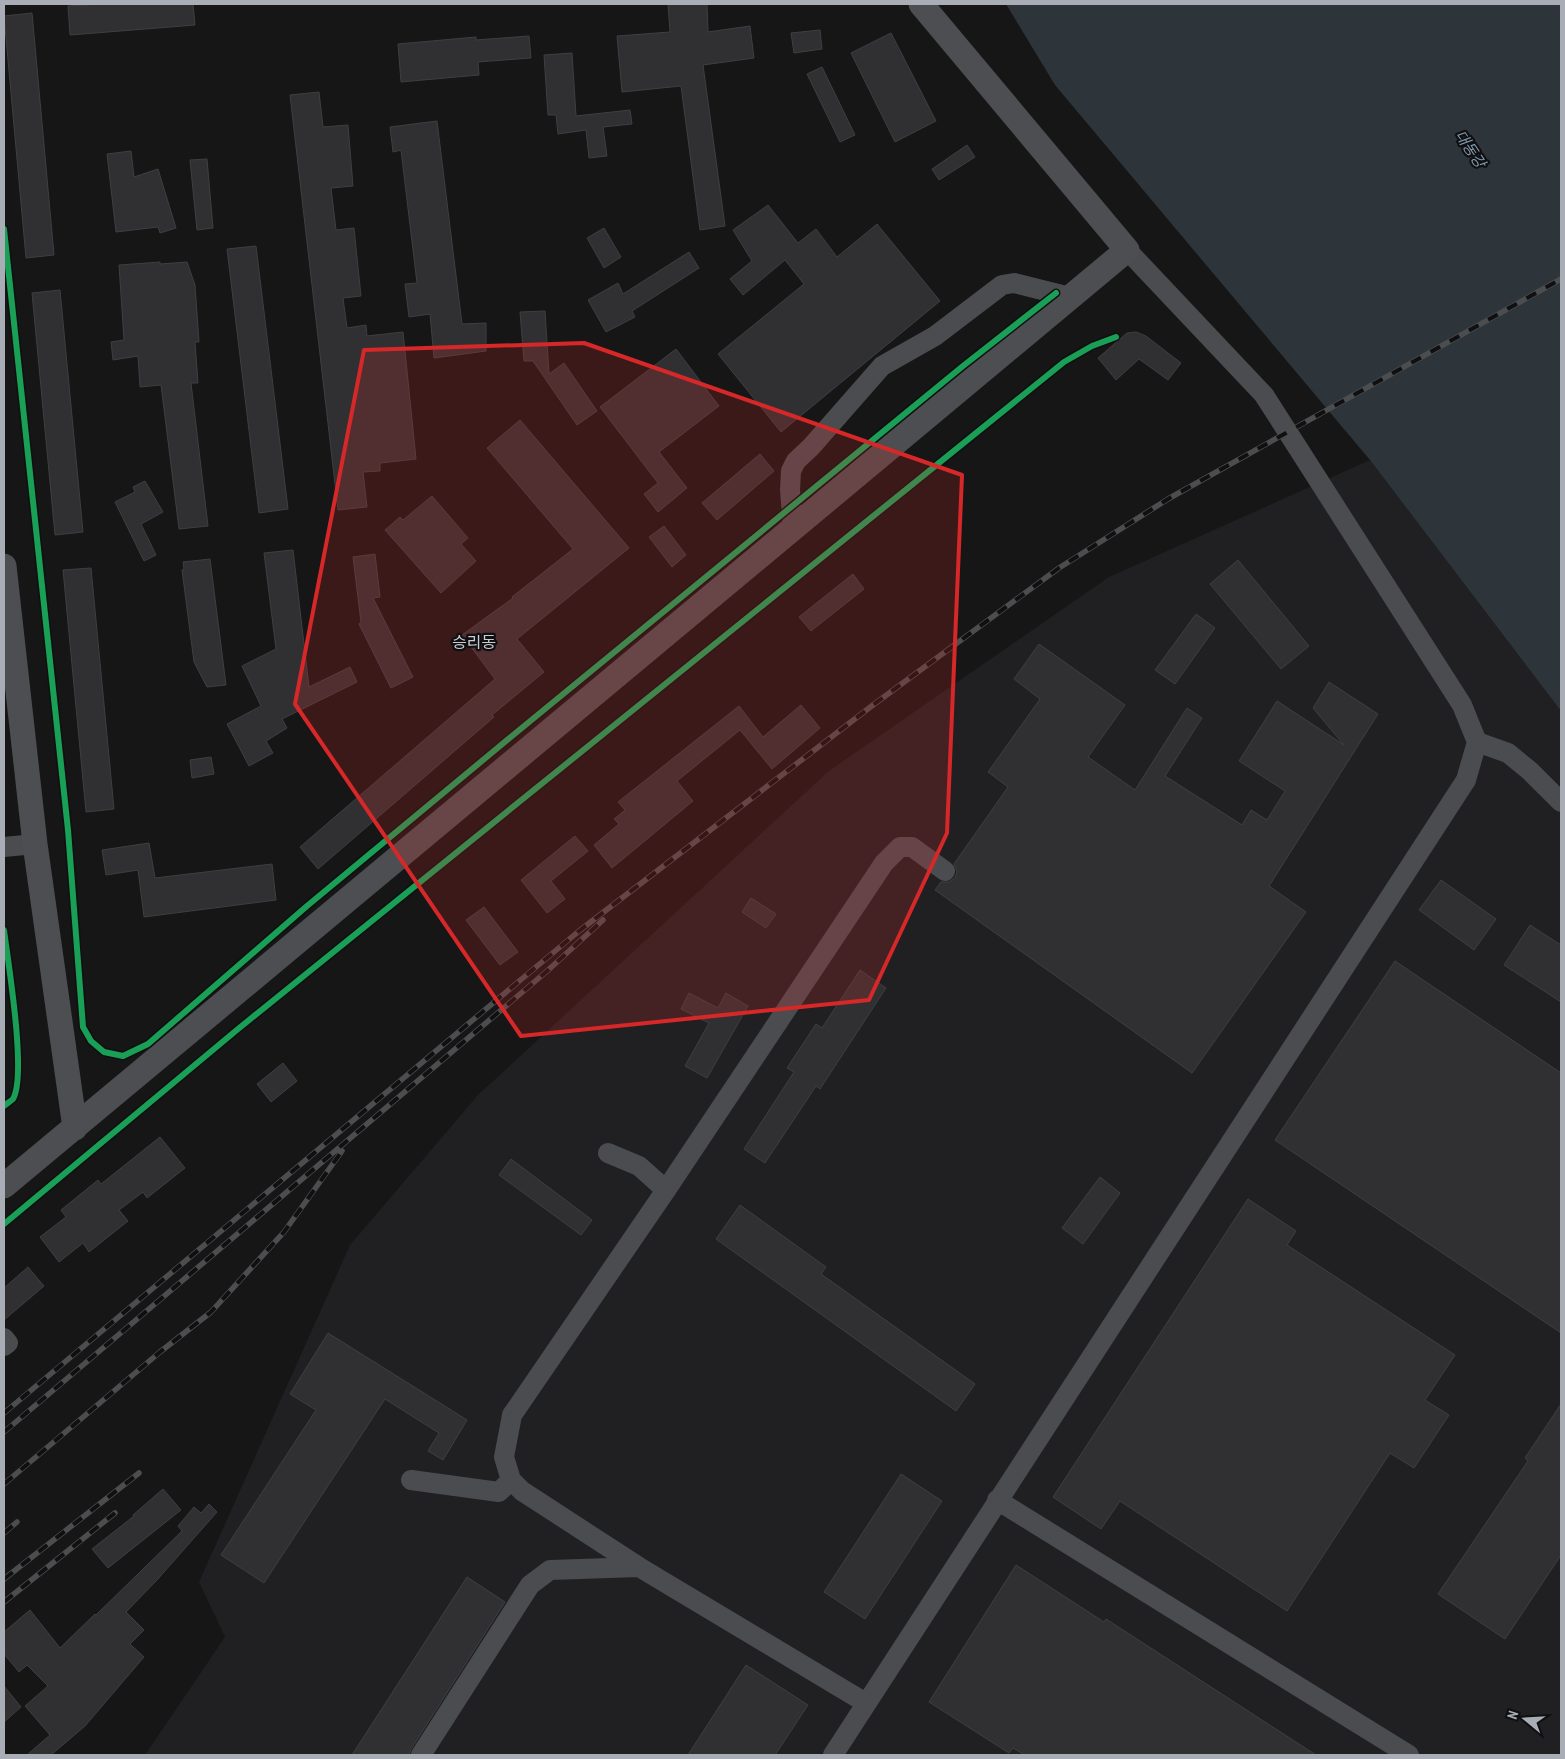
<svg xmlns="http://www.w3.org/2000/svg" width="1565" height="1759" viewBox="0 0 1565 1759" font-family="'PT Sans Narrow','Noto Sans KR',sans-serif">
  <rect width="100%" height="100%" fill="#161616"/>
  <path fill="#202022" d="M 1370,460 L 1561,711 L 1561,1755 L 145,1755 L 225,1637 L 199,1582 L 350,1245 L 478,1095 L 829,771 L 1109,577 Z"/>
  <path fill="#2d353b" d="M 1006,4 L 1561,4 L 1561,711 L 1370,460 L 1055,85 Z"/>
  <path fill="#303032" stroke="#3e3f42" d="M 100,4 L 193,4 L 195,25 L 70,35 L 68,6 Z
    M 668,4 L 707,4 L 708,32 L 750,26 L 754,58 L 703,65 L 725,226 L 700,230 L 681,86 L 622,92 L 617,36 L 670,32 Z
    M 32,13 L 54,255 L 26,258 L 4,16 Z
    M 820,30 L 822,49 L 794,53 L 791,33 Z
    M 891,33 L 936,121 L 895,142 L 851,53 Z
    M 529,36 L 531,58 L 478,62 L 479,75 L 401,82 L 398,44 L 476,37 L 476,40 Z
    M 572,53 L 576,116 L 630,110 L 632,124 L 603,127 L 607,156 L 589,158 L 586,130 L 558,134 L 556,115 L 548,115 L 544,55 Z
    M 822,67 L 855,135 L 840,142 L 807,74 Z
    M 319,92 L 323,127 L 348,125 L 353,186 L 331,188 L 336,230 L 354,228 L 361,296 L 343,298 L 347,328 L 366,325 L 367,336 L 403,332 L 416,459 L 380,463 L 380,471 L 363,472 L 367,507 L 338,510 L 290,95 Z
    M 437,121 L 462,324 L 486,323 L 486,351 L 434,358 L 430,314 L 409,317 L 405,284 L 417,283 L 401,150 L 393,152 L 390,127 Z
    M 967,145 L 975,157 L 939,180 L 932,169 Z
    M 131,151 L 134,177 L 158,169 L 176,228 L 160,233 L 158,227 L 116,232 L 107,154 Z
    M 207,159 L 213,228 L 197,230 L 190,160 Z
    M 768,205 L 798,243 L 816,229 L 837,257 L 877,224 L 940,301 L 781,432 L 718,354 L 804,284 L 785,260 L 743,295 L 730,279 L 752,261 L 733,230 Z
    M 604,228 L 621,257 L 604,268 L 587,238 Z
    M 256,246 L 288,509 L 259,513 L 227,249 Z
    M 689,252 L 699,268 L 632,311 L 635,317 L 606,332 L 588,300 L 618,283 L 623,294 Z
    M 160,262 L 160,264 L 187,262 L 195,285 L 199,342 L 195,342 L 198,383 L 191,383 L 208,526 L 179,529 L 161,385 L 140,387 L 138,356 L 113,360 L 111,342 L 124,340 L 119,265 Z
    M 60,290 L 83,532 L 55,535 L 32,293 Z
    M 545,311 L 549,374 L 564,363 L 597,411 L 577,425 L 533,361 L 524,361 L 520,312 Z
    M 1136,332 L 1146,336 L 1181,363 L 1168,380 L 1139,359 L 1116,380 L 1098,358 L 1127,333 Z
    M 676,349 L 719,406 L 659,452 L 687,488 L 658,512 L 644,494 L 658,483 L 600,407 Z
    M 520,420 L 629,548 L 517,639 L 544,672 L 492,715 L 494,717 L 318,869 L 300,847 L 495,679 L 462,635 L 513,598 L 512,597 L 573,549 L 487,448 Z
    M 760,454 L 774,471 L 717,520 L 702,503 Z
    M 145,481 L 163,512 L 141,524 L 156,555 L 144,561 L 115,502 L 135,492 L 133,487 Z
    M 432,496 L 468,538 L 461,544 L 476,561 L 441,593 L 385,530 L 400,517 L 403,520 Z
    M 664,526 L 686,555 L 672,567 L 649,537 Z
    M 293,550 L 309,687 L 350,667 L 357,682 L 282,719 L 287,728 L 266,741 L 273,753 L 249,766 L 227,724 L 261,706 L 242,666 L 276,649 L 264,553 Z
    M 375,554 L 380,597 L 373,598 L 413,677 L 391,688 L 359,624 L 361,622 L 353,557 Z
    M 210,559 L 226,685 L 207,687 L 194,662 L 182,570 L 184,569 L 183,562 Z
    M 1238,560 L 1309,646 L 1281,669 L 1210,584 Z
    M 91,568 L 114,809 L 86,812 L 63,570 Z
    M 853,574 L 864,589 L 811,631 L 799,617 Z
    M 1196,614 L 1215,628 L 1175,684 L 1155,670 Z
    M 1039,644 L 1125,705 L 1088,757 L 1135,790 L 1187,708 L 1202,718 L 1165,776 L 1242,825 L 1251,810 L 1267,820 L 1285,791 L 1239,761 L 1277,701 L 1344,745 L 1313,708 L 1329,682 L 1378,714 L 1269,886 L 1306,912 L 1192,1073 L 935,890 L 941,882 L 949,882 L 955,878 L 957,872 L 954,864 L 1008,787 L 988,772 L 1040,699 L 1014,679 Z
    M 801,705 L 820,728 L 772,769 L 740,730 L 677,781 L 693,801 L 612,868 L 594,845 L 619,824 L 614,819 L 625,810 L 618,802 L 739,706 L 763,737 Z
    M 211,757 L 214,774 L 192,778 L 190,760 Z
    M 575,836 L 588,851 L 551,881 L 565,899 L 547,913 L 521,880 Z
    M 149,843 L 155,878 L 272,864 L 276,900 L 144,917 L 138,870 L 106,875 L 102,850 Z
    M 1441,880 L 1496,919 L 1474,950 L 1419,910 Z
    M 751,898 L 776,914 L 766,928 L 742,912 Z
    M 484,907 L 518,952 L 500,965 L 466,920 Z
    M 1530,925 L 1561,945 L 1561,1002 L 1504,965 Z
    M 1395,961 L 1561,1073 L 1561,1333 L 1275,1140 Z
    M 860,970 L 886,988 L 820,1089 L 816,1086 L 765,1163 L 744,1149 L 794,1072 L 787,1068 L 816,1024 L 822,1028 Z
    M 689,993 L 718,1008 L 726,993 L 748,1006 L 707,1078 L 685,1066 L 709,1023 L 681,1009 Z
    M 283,1063 L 297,1081 L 271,1102 L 257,1084 Z
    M 160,1137 L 185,1168 L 147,1198 L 143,1192 L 119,1210 L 128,1221 L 89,1252 L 83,1243 L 59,1262 L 40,1237 L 66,1217 L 61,1210 L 98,1180 L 101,1184 Z
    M 511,1159 L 592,1220 L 581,1235 L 499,1175 Z
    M 1100,1177 L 1120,1193 L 1083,1244 L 1062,1228 Z
    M 1248,1199 L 1296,1231 L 1287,1245 L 1455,1355 L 1425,1400 L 1449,1415 L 1414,1468 L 1390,1453 L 1287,1611 L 1120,1501 L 1101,1529 L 1053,1497 Z
    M 740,1205 L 826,1267 L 821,1274 L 975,1384 L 956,1411 L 716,1239 Z
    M 28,1267 L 44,1286 L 4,1320 L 4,1288 Z
    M 328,1333 L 467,1420 L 443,1460 L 428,1451 L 439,1433 L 385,1399 L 264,1583 L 221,1555 L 316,1410 L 290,1394 Z
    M 1561,1404 L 1561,1555 L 1505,1639 L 1438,1594 L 1528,1461 L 1525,1458 Z
    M 901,1474 L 942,1501 L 865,1619 L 824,1592 Z
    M 163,1489 L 181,1510 L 108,1568 L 92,1549 L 134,1516 L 133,1515 Z
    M 209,1504 L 217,1512 L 157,1580 L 126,1612 L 144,1630 L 130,1644 L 144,1657 L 85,1726 L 51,1755 L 27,1755 L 50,1735 L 25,1706 L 48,1686 L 27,1665 L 19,1672 L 4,1654 L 4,1632 L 30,1610 L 60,1648 L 95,1614 L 96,1615 L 182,1531 L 178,1526 L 194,1507 L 201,1513 Z
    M 1016,1565 L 1104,1622 L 1106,1619 L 1316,1755 L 1025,1755 L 1013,1748 L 1009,1753 L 929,1702 Z
    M 467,1577 L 505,1602 L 411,1749 L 409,1755 L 352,1755 Z
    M 746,1665 L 808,1705 L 775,1755 L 688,1755 Z
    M 4,1686 L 21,1707 L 4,1722 Z"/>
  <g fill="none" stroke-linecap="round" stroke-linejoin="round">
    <path stroke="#4b4c4f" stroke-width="20" d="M 793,528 L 790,490 L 791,471 L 796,461 L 811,447 L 882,366 L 935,336 L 1002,285 L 1014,283 L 1070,297
      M 1477,742 L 1508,753 L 1530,771 L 1561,802
      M 4,847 L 35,844
      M 608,1153 L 639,1166 L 666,1190
      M 4,1338 L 8,1343 L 4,1346
      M 411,1480 L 499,1492 L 511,1480
      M 997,1500 L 1409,1755
      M 866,1703 L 639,1567 L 522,1491 L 511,1480 L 504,1457 L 512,1415 L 666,1190 L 884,863 L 900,847 L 912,847 L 945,871
      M 421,1755 L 530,1585 L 550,1570 L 639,1567
      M 833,1755 L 1466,780 L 1477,742 L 1462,705 L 1264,395 L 1127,250"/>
    <path stroke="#4d4e51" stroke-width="25" d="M 4,566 L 35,844 L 75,1128
      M 4,1186 L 1127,250 L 921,4"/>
    <defs>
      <path id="rail" d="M 4,1413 L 579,931 L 873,705 L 1059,568 L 1168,499 L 1561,279
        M 4,1432 L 546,972 L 603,920
        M 4,1484 L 160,1352 L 211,1312 L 284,1232 L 342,1151
        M 4,1533 L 17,1522
        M 4,1579 L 139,1473
        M 4,1602 L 115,1513"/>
    </defs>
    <use href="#rail" stroke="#4c4d4f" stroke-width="5.5"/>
    <use href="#rail" stroke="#101012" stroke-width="4" stroke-dasharray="11" stroke-linecap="butt"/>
    <defs>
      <path id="cycleway" d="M 4,229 L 68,830 L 83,1027 L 91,1041 L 104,1052 L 123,1056 L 148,1044 L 307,906 L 512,736 L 963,366 L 1056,293
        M 4,930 C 8,962 27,1075 13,1099 C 11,1101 6,1104 4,1106
        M 4,1224 L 238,1029 L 1064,362 L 1092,346 L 1116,337"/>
    </defs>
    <use href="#cycleway" stroke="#101012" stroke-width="9"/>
    <use href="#cycleway" stroke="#1a9f57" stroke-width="6"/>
  </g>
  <path fill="#d62828" fill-opacity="0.2" stroke="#d62828" stroke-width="4" stroke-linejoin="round" d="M 584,343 L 962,475 L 947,833 L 869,1000 L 521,1036 L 295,704 L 364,350 Z"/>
  <g text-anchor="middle" stroke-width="4.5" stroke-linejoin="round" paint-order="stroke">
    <g font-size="15" font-style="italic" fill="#829aae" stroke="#101012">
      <text transform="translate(1470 149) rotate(56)" y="5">대동강</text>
    </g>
    <g font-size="16" fill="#c9cbd2" stroke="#101012">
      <text x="474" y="648">승리동</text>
    </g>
  </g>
  <rect width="1565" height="1759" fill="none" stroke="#a8adb6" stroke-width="10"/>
  <g transform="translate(1525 1719) rotate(288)" stroke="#101012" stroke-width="4" paint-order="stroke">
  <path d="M0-4L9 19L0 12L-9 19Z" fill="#a8adb6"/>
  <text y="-8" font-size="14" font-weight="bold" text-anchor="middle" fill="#a8adb6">N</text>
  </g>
</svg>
